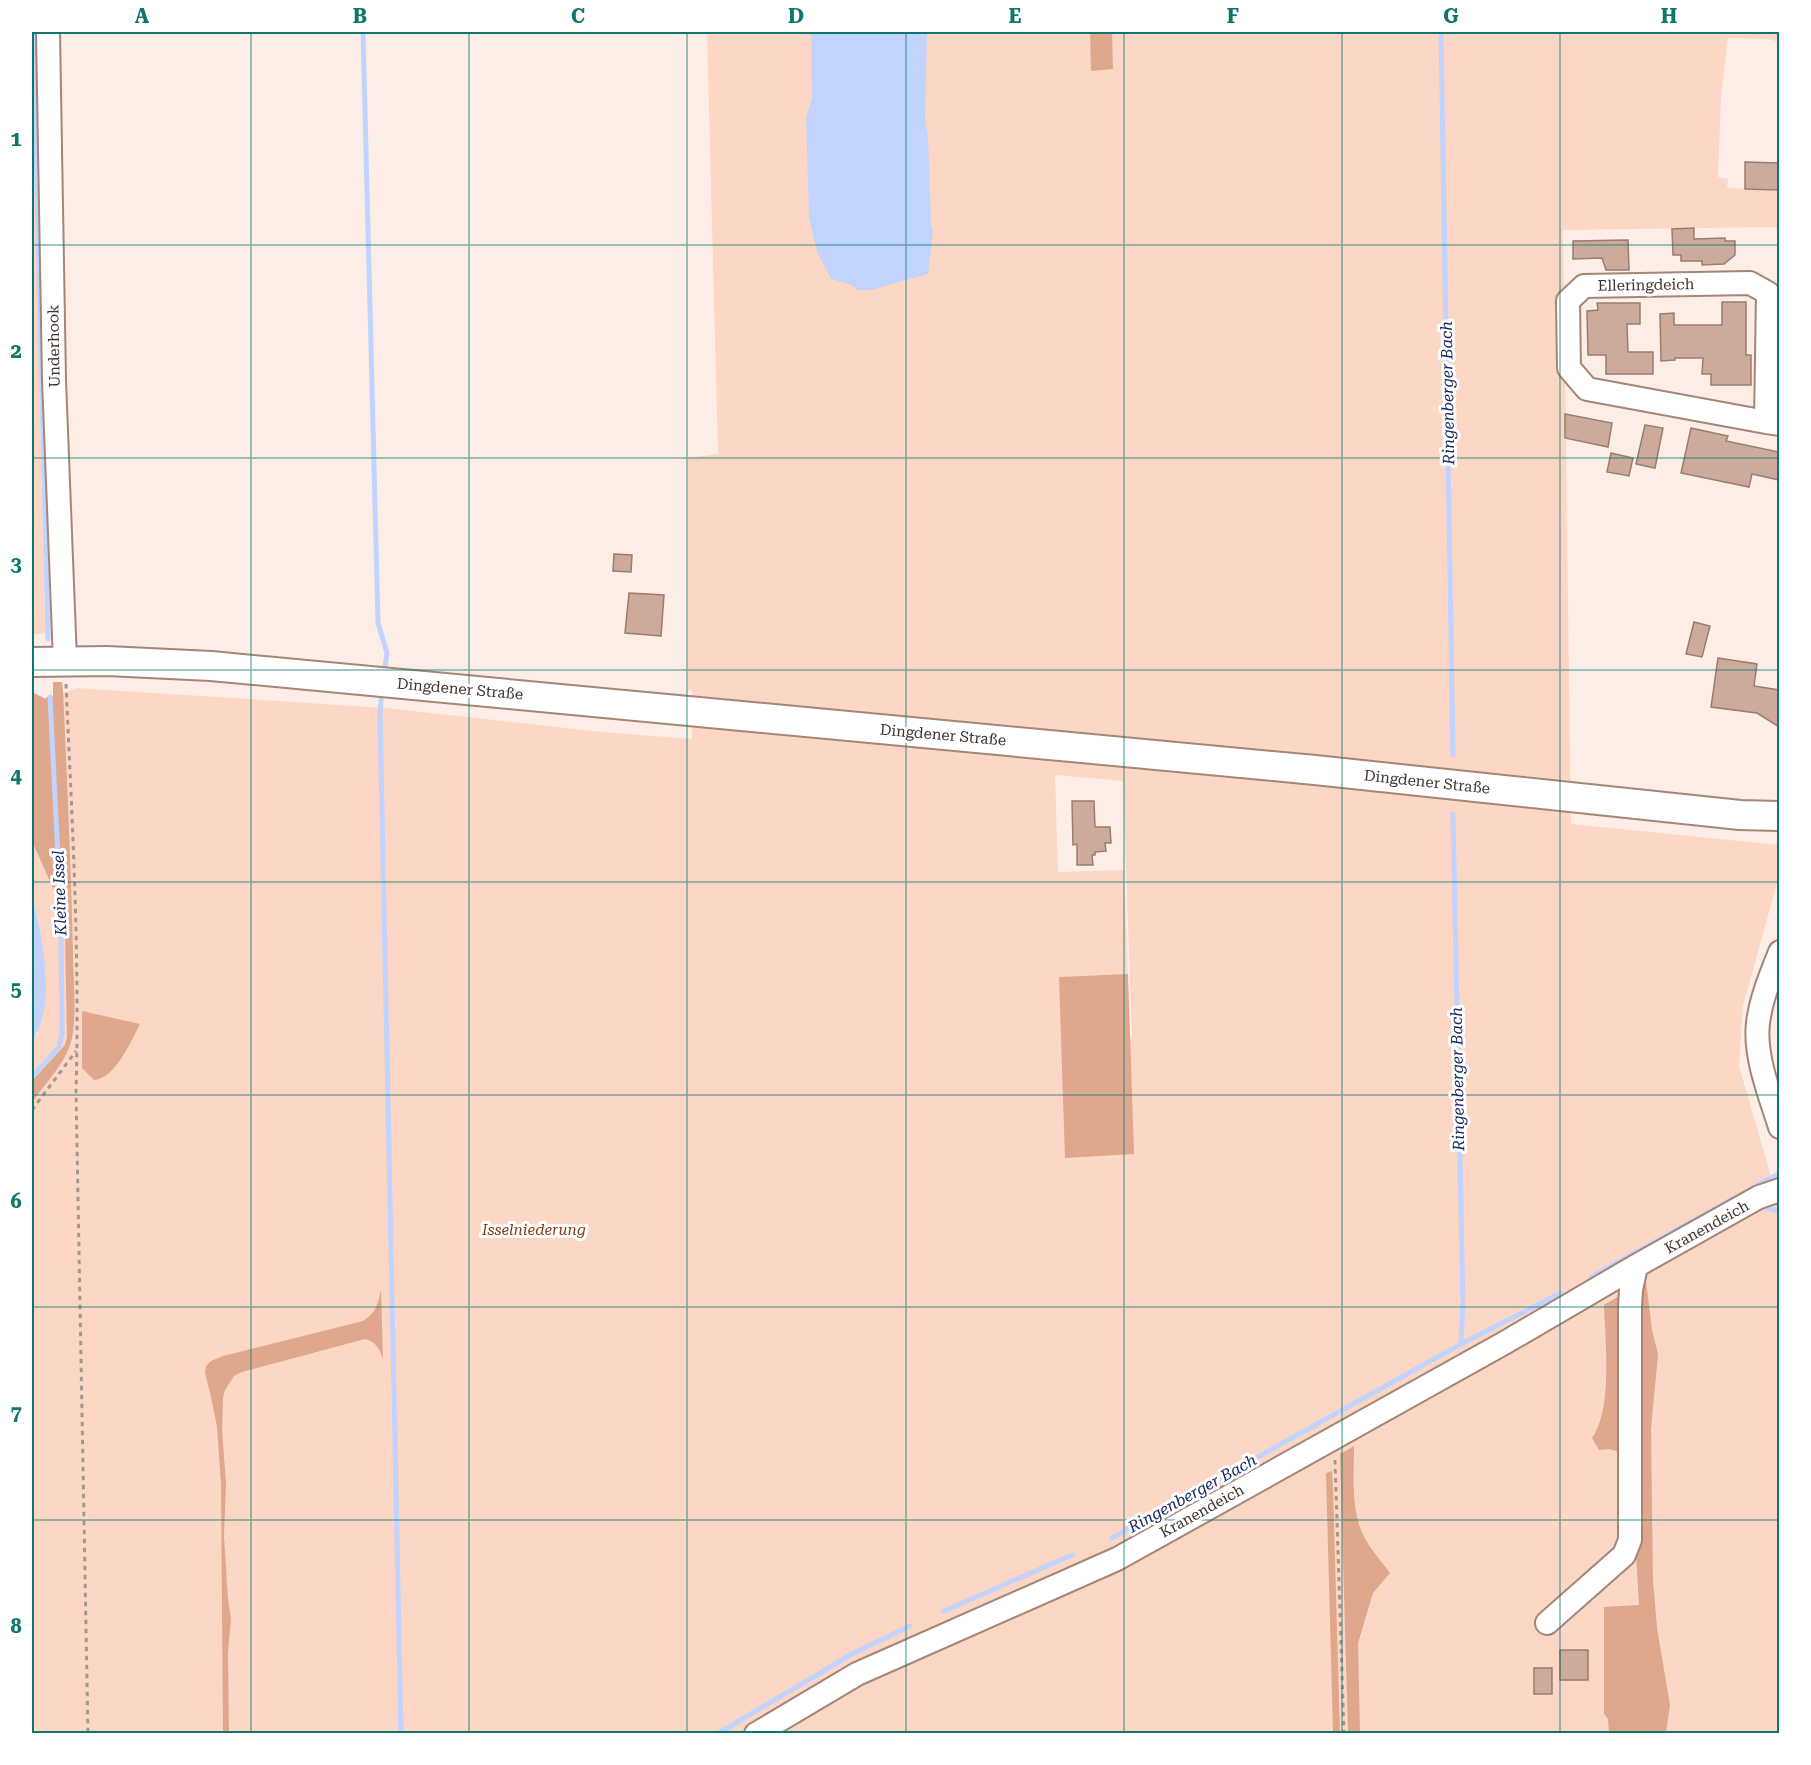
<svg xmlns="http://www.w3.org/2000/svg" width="1811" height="1765" viewBox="0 0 1811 1765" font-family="'Roboto Serif',serif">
  <rect width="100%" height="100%" fill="#fceee7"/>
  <path fill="#fcd7c6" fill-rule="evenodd" d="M 707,32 L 1779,32 L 1779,42 L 1768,39 L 1728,38 L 1721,97 L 1718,177 L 1728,179 L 1727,188 L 1779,190 L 1779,227 L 1563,230 L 1571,824 L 1779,845 L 1779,876 L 1743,1006 L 1739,1066 L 1779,1203 L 1779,1733 L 32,1733 L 32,1040 L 38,1033 L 39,922 L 32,898 L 32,841 L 50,881 L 45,700 L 76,688 L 386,708 L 602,732 L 692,739 L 692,691 L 688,690 L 688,458 L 718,454 ZM 1055,775 L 1123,781 L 1132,1037 L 1064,1040 L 1062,977 L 1128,974 L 1124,870 L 1058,872 Z
    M 32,146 L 34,148 L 45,633 L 32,635 Z"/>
  <path fill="#dfa78c" d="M 1090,32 L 1112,32 L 1113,69 L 1091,71 Z
    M 53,682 L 62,682 L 63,690 C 67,778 71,866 73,954 C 73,980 78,1022 70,1045 C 63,1066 44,1085 32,1102 L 32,1081 L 65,1045 L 67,1038 L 64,883 L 55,893 L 32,841 L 32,692 L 46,699 L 46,697 L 53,697 Z
    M 1128,974 L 1134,1154 L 1065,1158 L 1059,977 Z
    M 82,1011 L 140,1024 C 131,1041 115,1079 94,1080 L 82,1068 Z
    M 1646,1281 L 1652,1330 L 1658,1354 L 1651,1429 L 1653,1580 L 1657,1628 L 1670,1705 L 1666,1733 L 1609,1733 L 1608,1719 L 1604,1714 L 1604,1607 L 1639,1605 L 1635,1538 L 1635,1287 Z
    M 381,1290 L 383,1359 C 379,1348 376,1342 365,1339 L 242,1372 L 234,1376 L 225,1390 L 223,1398 L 222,1429 L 226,1484 L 224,1536 L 228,1600 L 231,1618 L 228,1653 L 229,1733 L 223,1733 L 221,1484 L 217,1427 L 211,1397 L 205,1373 L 206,1366 L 211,1361 L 223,1356 L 363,1321 C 376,1313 378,1304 381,1290 Z
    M 1626,1292 L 1623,1453 L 1609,1449 L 1599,1450 L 1592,1438 C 1613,1409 1605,1340 1604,1305 Z
    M 1354,1446 C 1354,1474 1351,1504 1361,1530 C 1367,1546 1380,1559 1390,1573 L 1373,1593 L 1358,1643 L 1360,1734 L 1348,1733 L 1340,1454 Z
    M 1332,1471 L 1333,1488 L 1340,1734 L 1333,1733 L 1326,1473 Z"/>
  <path fill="#c2d4fe" d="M 811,32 L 927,32 L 925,119 L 928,137 L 931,225 L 933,232 L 928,274 L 871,290 L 857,290 L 852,285 L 831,279 L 817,252 L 809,217 L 806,117 L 812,99 Z
    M 32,898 C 43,933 57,1009 32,1040 Z"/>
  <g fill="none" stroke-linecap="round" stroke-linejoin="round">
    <path stroke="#c2d4fe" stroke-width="5" d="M 33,32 L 48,639
      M 363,32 L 378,623 L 387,653 L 384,673
      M 1441,32 L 1453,755
      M 382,691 L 380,712 L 401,1734
      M 1453,814 L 1463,1304 L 1461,1344
      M 32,1077 L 59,1047 L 62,1034 L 61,918 L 50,697
      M 1766,1208 L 1780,1211
      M 1591,1277 L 1780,1173
      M 1112,1538 L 1461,1344 L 1561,1293
      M 944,1611 L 1072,1555
      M 717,1734 L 852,1654 L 910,1626"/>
  </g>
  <path fill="#ccab9c" stroke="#9a7c6d" stroke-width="1.5" d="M 1745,162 L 1779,163 L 1779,190 L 1745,189 Z
    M 1694,228 L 1694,239 L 1725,238 L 1725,241 L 1735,241 L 1735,255 L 1724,264 L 1702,265 L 1702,261 L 1681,261 L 1681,255 L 1673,255 L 1672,229 Z
    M 1628,240 L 1629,270 L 1606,270 L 1602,258 L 1573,259 L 1573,241 Z
    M 1722,302 L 1746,302 L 1746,355 L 1751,355 L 1751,385 L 1711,385 L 1711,374 L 1702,374 L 1703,358 L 1675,358 L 1675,360 L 1661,361 L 1660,314 L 1674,313 L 1674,325 L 1722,325 Z
    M 1597,303 L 1640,303 L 1640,324 L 1627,324 L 1628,352 L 1653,352 L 1653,374 L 1606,374 L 1606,355 L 1588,355 L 1587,311 L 1598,310 Z
    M 1565,414 L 1612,423 L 1608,447 L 1565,438 Z
    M 1645,425 L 1663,428 L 1655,468 L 1636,464 Z
    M 1691,428 L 1728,436 L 1726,441 L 1779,452 L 1779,480 L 1752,474 L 1749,487 L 1681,473 Z
    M 1611,453 L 1633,458 L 1629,476 L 1607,472 Z
    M 614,554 L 632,555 L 631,572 L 613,571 Z
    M 629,593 L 664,595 L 661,636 L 625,633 Z
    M 1694,622 L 1710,626 L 1702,657 L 1686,654 Z
    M 1718,658 L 1757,664 L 1754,686 L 1779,690 L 1779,727 L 1757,713 L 1711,707 Z
    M 1072,801 L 1094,801 L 1095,827 L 1110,827 L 1111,843 L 1105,843 L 1106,851 L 1095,852 L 1095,855 L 1092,855 L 1093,865 L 1077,865 L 1077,844 L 1073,845 Z
    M 1560,1650 L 1588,1650 L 1588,1680 L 1560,1680 Z
    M 1534,1668 L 1552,1668 L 1552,1694 L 1534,1694 Z"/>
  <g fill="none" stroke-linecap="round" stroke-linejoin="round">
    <defs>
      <path id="minor" d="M 48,32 L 54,380 L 65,661
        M 1766,422 L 1768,293 L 1750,283 L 1584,286 L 1568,301 L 1569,368 L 1587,389 L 1766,422 L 1780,424
        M 1780,952 C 1771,975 1761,998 1758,1023 C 1754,1056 1770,1095 1780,1127
        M 1547,1623 L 1624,1555 L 1630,1540 L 1630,1307 L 1631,1290 L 1636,1266
        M 756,1734 L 857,1674 L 1117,1559 L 1506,1342 L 1636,1266 L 1759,1197 L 1780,1190"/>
      <path id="major" d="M 32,662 L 107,661 L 211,666 L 1315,770 L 1740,815 L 1780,816"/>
    </defs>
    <use href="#minor" stroke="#a48576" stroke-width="26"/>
    <use href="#major" stroke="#a48576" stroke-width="32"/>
    <path stroke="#a59891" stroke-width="3" stroke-dasharray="4.5 4.5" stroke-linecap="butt" d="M 66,684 C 72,819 80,955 76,1091 L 88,1734
      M 32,1110 L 76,1051
      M 1335,1460 L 1344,1734"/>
    <use href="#minor" stroke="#fff" stroke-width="22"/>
    <use href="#major" stroke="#fff" stroke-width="28"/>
  </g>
  <path fill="none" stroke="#0f766e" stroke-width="1.5" stroke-opacity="0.55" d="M 251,32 L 251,1734M 469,32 L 469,1734M 687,32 L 687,1734M 906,32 L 906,1734M 1124,32 L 1124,1734M 1342,32 L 1342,1734M 1560,32 L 1560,1734M 32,245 L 1780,245M 32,458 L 1780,458M 32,670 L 1780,670M 32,882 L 1780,882M 32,1095 L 1780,1095M 32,1307 L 1780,1307M 32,1520 L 1780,1520"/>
  <g text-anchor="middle" stroke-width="6" stroke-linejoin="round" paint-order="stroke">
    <g font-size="15" fill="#3f322b" stroke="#fff">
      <text transform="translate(1646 285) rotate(-1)" y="5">Elleringdeich</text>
      <text transform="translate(54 346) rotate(-91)" y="5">Underhook</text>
      <text transform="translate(460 689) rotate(5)" y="5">Dingdener Straße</text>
      <text transform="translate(943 735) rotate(5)" y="5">Dingdener Straße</text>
      <text transform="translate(1427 782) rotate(6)" y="5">Dingdener Straße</text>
      <text transform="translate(1707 1227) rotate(-29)" y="5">Kranendeich</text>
      <text transform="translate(1202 1511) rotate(-29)" y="5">Kranendeich</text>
    </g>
    <g font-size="15" font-style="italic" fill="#7e3b14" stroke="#fff">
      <text x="534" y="1235">Isselniederung</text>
    </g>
    <g font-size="16" font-style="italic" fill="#152862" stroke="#fff">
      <text transform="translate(1447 393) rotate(-91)" y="6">Ringenberger Bach</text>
      <text transform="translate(59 893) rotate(-92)" y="6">Kleine Issel</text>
      <text transform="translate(1457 1079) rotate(-91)" y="6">Ringenberger Bach</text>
      <text transform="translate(1192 1493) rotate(-29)" y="6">Ringenberger Bach</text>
    </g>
  </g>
  <rect width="1811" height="1765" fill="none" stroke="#ffffff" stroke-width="66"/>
  <rect x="33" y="33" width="1745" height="1699" fill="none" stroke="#0f766e" stroke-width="2"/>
  <g font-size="20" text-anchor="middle" font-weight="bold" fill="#0f766e">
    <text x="142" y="23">A</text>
    <text x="360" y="23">B</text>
    <text x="578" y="23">C</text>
    <text x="796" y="23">D</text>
    <text x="1015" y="23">E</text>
    <text x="1233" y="23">F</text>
    <text x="1451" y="23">G</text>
    <text x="1669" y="23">H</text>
    <text x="16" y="146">1</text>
    <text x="16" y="358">2</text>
    <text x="16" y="571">3</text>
    <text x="16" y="783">4</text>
    <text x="16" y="996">5</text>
    <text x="16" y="1208">6</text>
    <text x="16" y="1420">7</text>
    <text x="16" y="1633">8</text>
  </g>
</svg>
